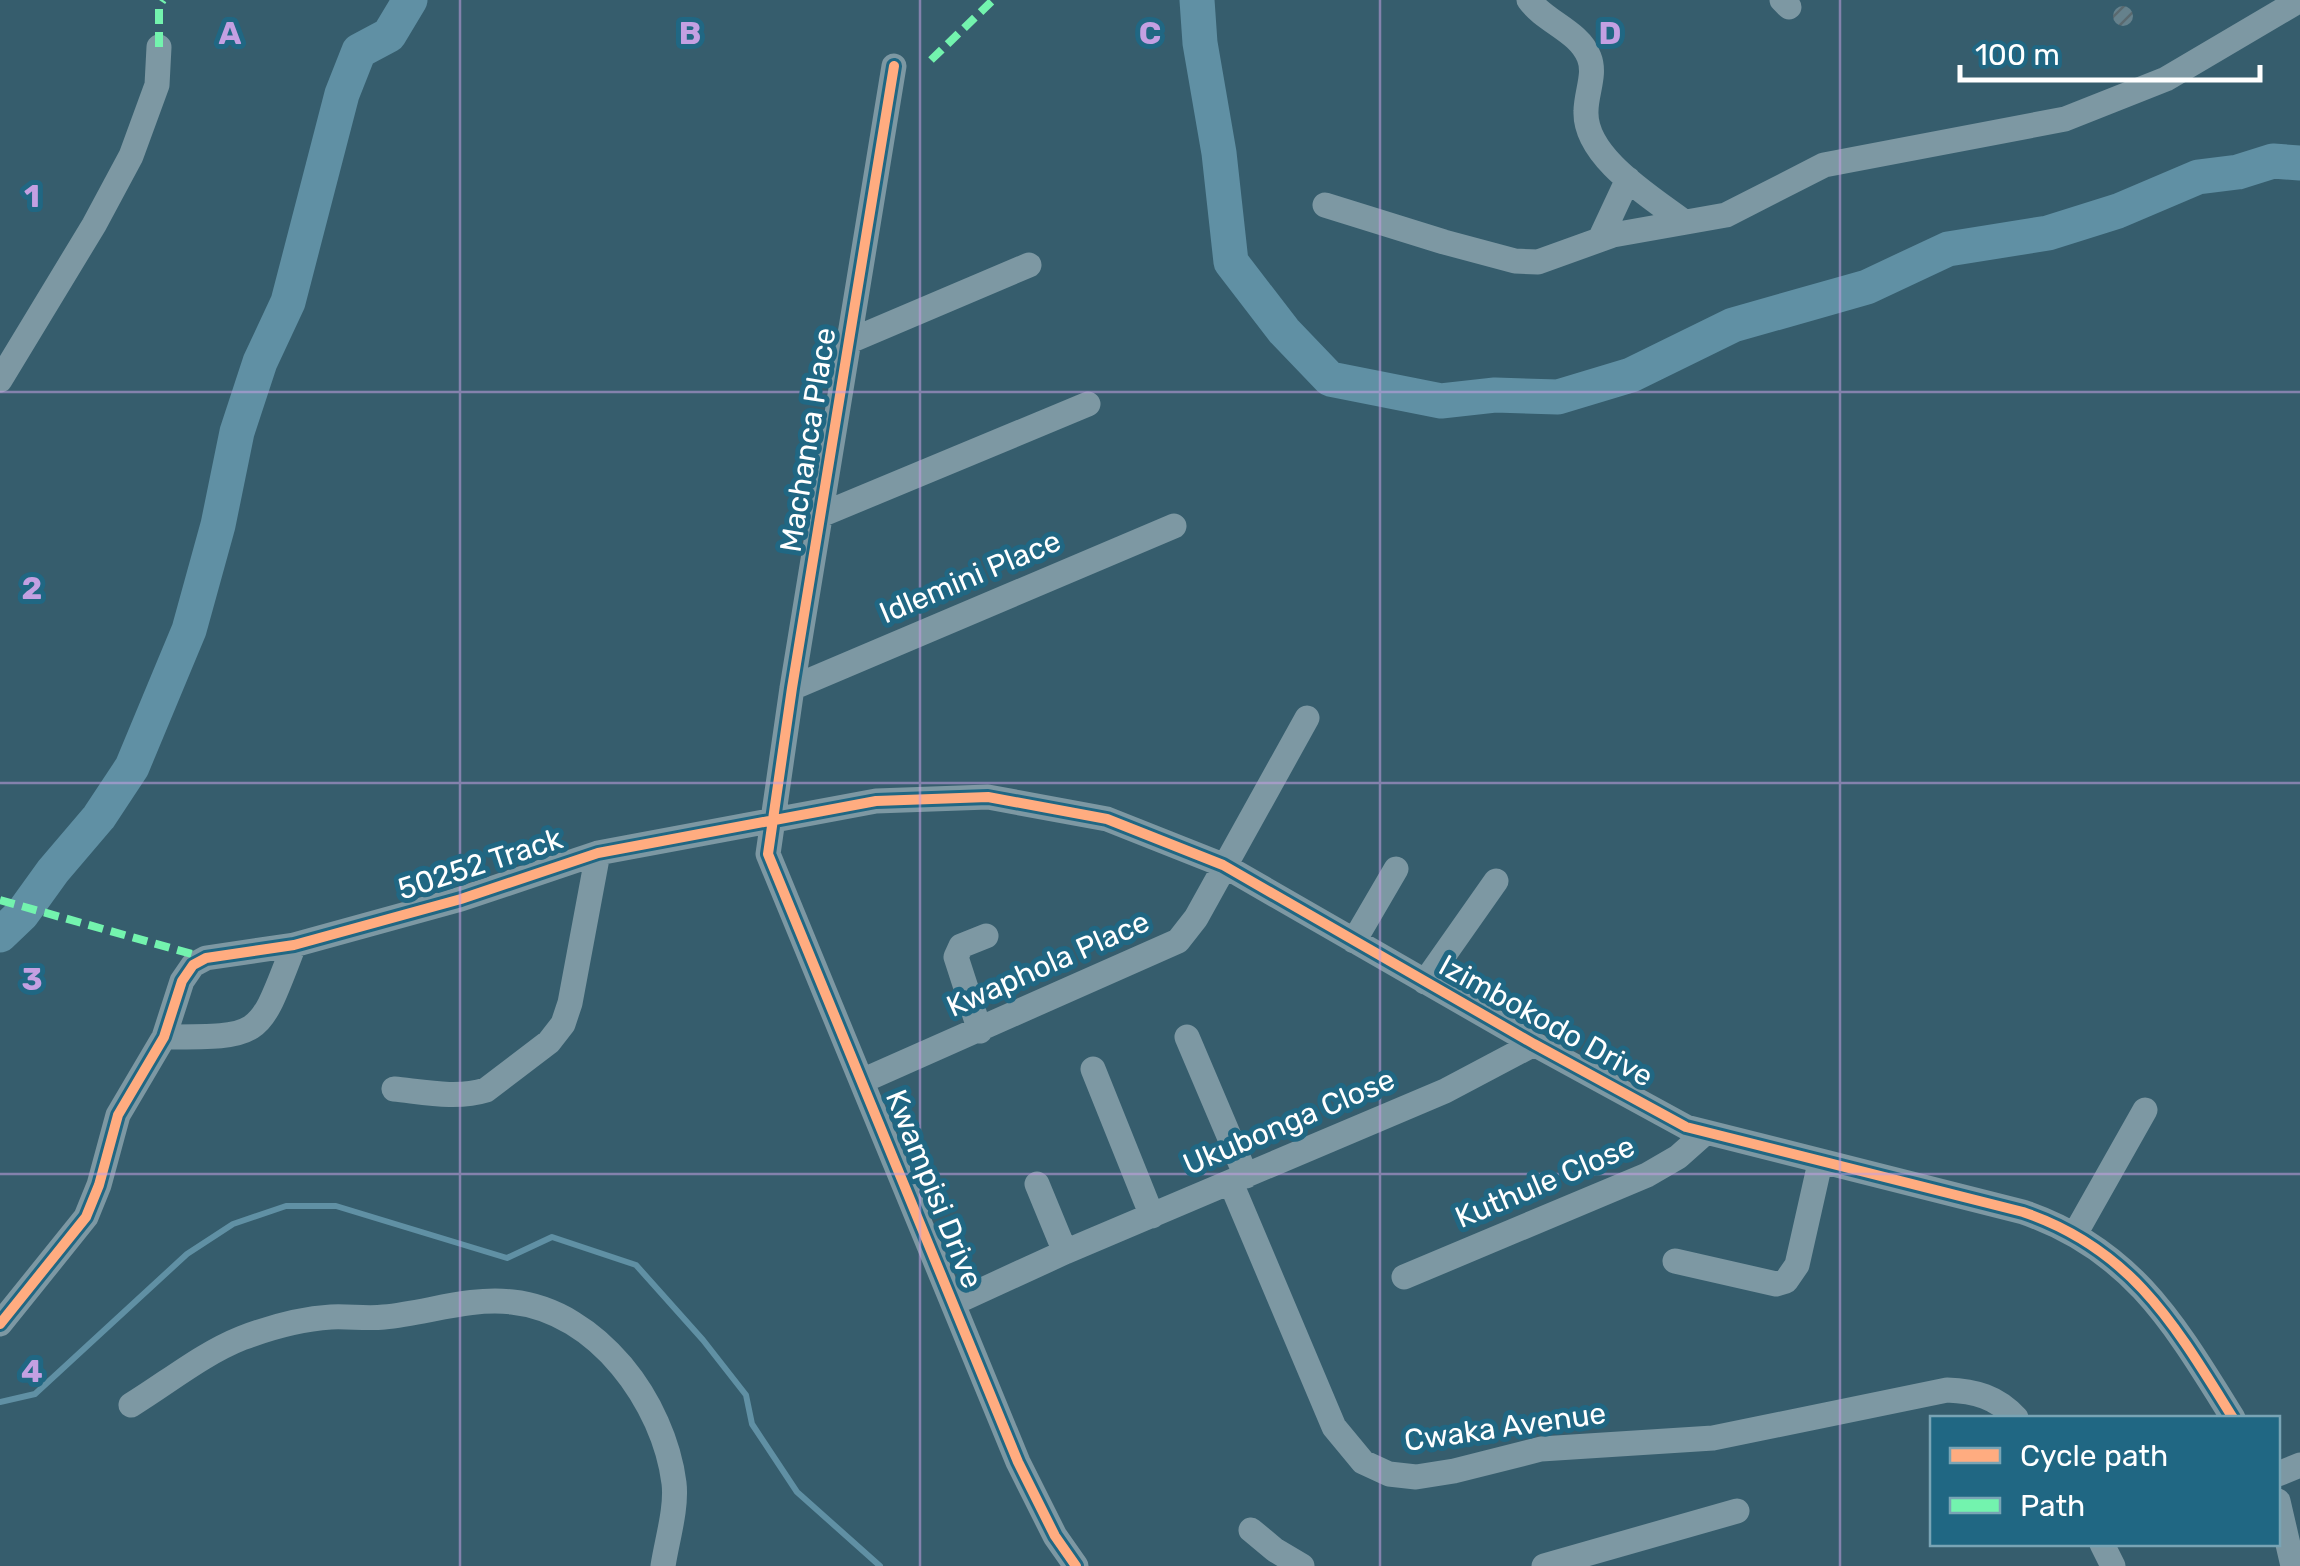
<svg xmlns="http://www.w3.org/2000/svg" width="2300" height="1566" viewBox="0 0 2300 1566" font-family="Rubik,sans-serif">
  <defs>
    <pattern id="building-hatch" width="6" height="6" patternUnits="userSpaceOnUse" patternTransform="scale(2.5)"><rect width="6" height="6" fill="#65818c"/><path d="M-1 1l2-2M0 6l6-6M5 7l2-2" fill="none" stroke="#5a696f"/></pattern>
  </defs>
  <rect width="100%" height="100%" fill="#365d6d"/>
  <g fill="none" stroke-linecap="round" stroke-linejoin="round">
    <path stroke="#6090a4" stroke-width="6" d="M 0,1402 L 35,1394 L 187,1254 L 233,1224 L 286,1206 L 336,1206 L 507,1258 L 552,1237 L 636,1265 L 703,1340 L 746,1395 L 752,1424 L 797,1492 L 880,1566"/>
    <path stroke="#6090a4" stroke-width="35" d="M 1197,0 L 1200,43 L 1219,153 L 1231,262 L 1284,331 L 1330,379 L 1441,401 L 1495,395 L 1558,397 L 1631,375 L 1733,325 L 1867,287 L 1948,249 L 2048,233 L 2118,211 L 2198,177 L 2238,172 L 2273,161 L 2300,163
      M 0,935 L 22,914 L 53,871 L 99,817 L 132,767 L 189,630 L 218,525 L 237,432 L 260,362 L 288,302 L 342,94 L 359,51 L 389,35 L 410,0"/>
  </g>
  <path fill="url(#building-hatch)" d="M2113 16a10 10 0 1 1 20 0a10 10 0 1 1-20 0Z"/>
  <g fill="none" stroke-linecap="round" stroke-linejoin="round">
    <path stroke="#7d98a3" stroke-width="25" d="M 1529,0 C 1545,22 1579,31 1589,57 C 1596,74 1586,93 1586,111 C 1584,157 1651,197 1684,222
      M 1782,0 L 1789,7
      M 894,66 L 792,688 L 768,854 L 1018,1462 L 1055,1536 L 1076,1566
      M 1325,205 L 1444,242 L 1515,261 L 1538,262 L 1613,235 L 1726,215 L 1824,165 L 2065,119 L 2166,79 L 2300,0
      M 1600,239 L 1628,179
      M 850,341 L 1029,265
      M 0,380 L 94,225 L 131,156 L 157,85 L 159,47
      M 821,515 L 1088,404
      M 792,688 L 1174,526
      M 1354,941 L 1396,869
      M 1425,982 L 1496,881
      M 980,1031 L 956,957 L 961,946 L 986,936
      M 164,1037 C 264,1037 258,1038 294,945
      M 1187,1037 L 1246,1176
      M 1093,1069 L 1152,1216
      M 862,1081 L 1178,941 L 1196,918 L 1307,718
      M 394,1089 C 424,1092 457,1099 486,1090 L 549,1042 L 563,1024 L 570,1003 L 598,853
      M 1231,1183 L 1334,1427 L 1363,1462 L 1389,1474 L 1416,1477 L 1454,1471 L 1541,1449 L 1713,1438 L 1947,1390 C 1975,1391 1997,1397 2016,1418
      M 1037,1184 L 1065,1252
      M 2075,1234 L 2145,1110
      M 1675,1261 L 1776,1284 L 1786,1281 L 1797,1265 L 1820,1163
      M 1404,1277 L 1647,1175 L 1678,1157 L 1705,1133
      M 954,1303 L 1065,1252 L 1445,1091 L 1534,1044
      M 0,1324 L 86,1217 L 99,1185 L 118,1115 L 164,1037 L 182,981 L 193,965 L 206,958 L 294,945 L 461,899 L 598,853 L 876,801 L 988,797 L 1107,819 L 1223,865 L 1534,1044 L 1686,1127 L 2023,1212 C 2132,1249 2175,1325 2233,1418
      M 131,1405 C 167,1383 202,1354 242,1338 C 271,1327 300,1319 331,1317 C 348,1316 367,1319 384,1317 C 427,1313 469,1297 512,1302 C 598,1311 664,1403 674,1483 C 677,1508 667,1540 663,1566
      M 2278,1474 L 2300,1465
      M 2278,1501 L 2293,1566
      M 1251,1530 L 1275,1550 L 1302,1566
      M 2102,1544 L 2113,1566
      M 1544,1566 L 1737,1511"/>
    <path stroke="#73f3ae" stroke-width="8" stroke-dasharray="15 8" stroke-linecap="butt" d="M 159,47 L 159,6 L 163,0
      M 931,60 L 993,0
      M 0,900 L 206,958"/>
    <defs>
      <path id="cycleway" d="M 894,66 L 792,688 L 768,854 L 1018,1462 L 1055,1536 L 1076,1566
        M 0,1324 L 86,1217 L 99,1185 L 118,1115 L 164,1037 L 182,981 L 193,965 L 206,958 L 294,945 L 461,899 L 598,853 L 876,801 L 988,797 L 1107,819 L 1223,865 L 1534,1044 L 1686,1127 L 2023,1212 C 2132,1249 2175,1325 2233,1418"/>
    </defs>
    <use href="#cycleway" stroke="#206783" stroke-width="16"/>
    <use href="#cycleway" stroke="#ffac80" stroke-width="10"/>
  </g>
  <path fill="none" stroke="#c4a0e2" stroke-width="2.5" stroke-opacity="0.55" d="M 460,0 L 460,1566M 920,0 L 920,1566M 1380,0 L 1380,1566M 1840,0 L 1840,1566M 0,392 L 2300,392M 0,783 L 2300,783M 0,1174 L 2300,1174"/>
  <g text-anchor="middle" stroke-width="10" stroke-linejoin="round" paint-order="stroke">
    <g font-size="30" fill="#fff" stroke="#206783">
      <text transform="translate(808 440) rotate(-81)" y="10">Machanca Place</text>
      <text transform="translate(970 577) rotate(-23)" y="10">Idlemini Place</text>
      <text transform="translate(480 864) rotate(-18)" y="10">50252 Track</text>
      <text transform="translate(1048 964) rotate(-24)" y="10">Kwaphola Place</text>
      <text transform="translate(1546 1021) rotate(29)" y="10">Izimbokodo Drive</text>
      <text transform="translate(1289 1122) rotate(-23)" y="10">Ukubonga Close</text>
      <text transform="translate(1545 1182) rotate(-23)" y="10">Kuthule Close</text>
      <text transform="translate(934 1189) rotate(68)" y="10">Kwampisi Drive</text>
      <text transform="translate(1505 1427) rotate(-8)" y="10">Cwaka Avenue</text>
    </g>
  </g>
  <g font-size="32" text-anchor="middle" font-weight="bold" fill="#c4a0e2" stroke="#206783" stroke-width="10" stroke-linejoin="round" paint-order="stroke">
    <text x="230" y="44">A</text>
    <text x="690" y="44">B</text>
    <text x="1150" y="44">C</text>
    <text x="1610" y="44">D</text>
    <text x="32" y="207">1</text>
    <text x="32" y="599">2</text>
    <text x="32" y="990">3</text>
    <text x="32" y="1382">4</text>
  </g>
  <rect x="1930" y="1416" width="350" height="130" fill="#206783" stroke="#79a4b5" stroke-width="2.5"/>
  <rect x="1950" y="1448" width="50" height="15" fill="#ffac80" stroke="#79a4b5" stroke-width="2.5"/>
  <text x="2020" y="1466" font-size="30" fill="#ffffff">Cycle path</text>
  <rect x="1950" y="1498" width="50" height="15" fill="#73f3ae" stroke="#79a4b5" stroke-width="2.5"/>
  <text x="2020" y="1516" font-size="30" fill="#ffffff">Path</text>
  <path d="M1960 65v15h300v-15" fill="none" stroke="#ffffff" stroke-width="5"/>
  <text x="1975" y="65" font-size="30" fill="#ffffff" stroke="#206783" stroke-width="8" paint-order="stroke">100 m</text>
</svg>
